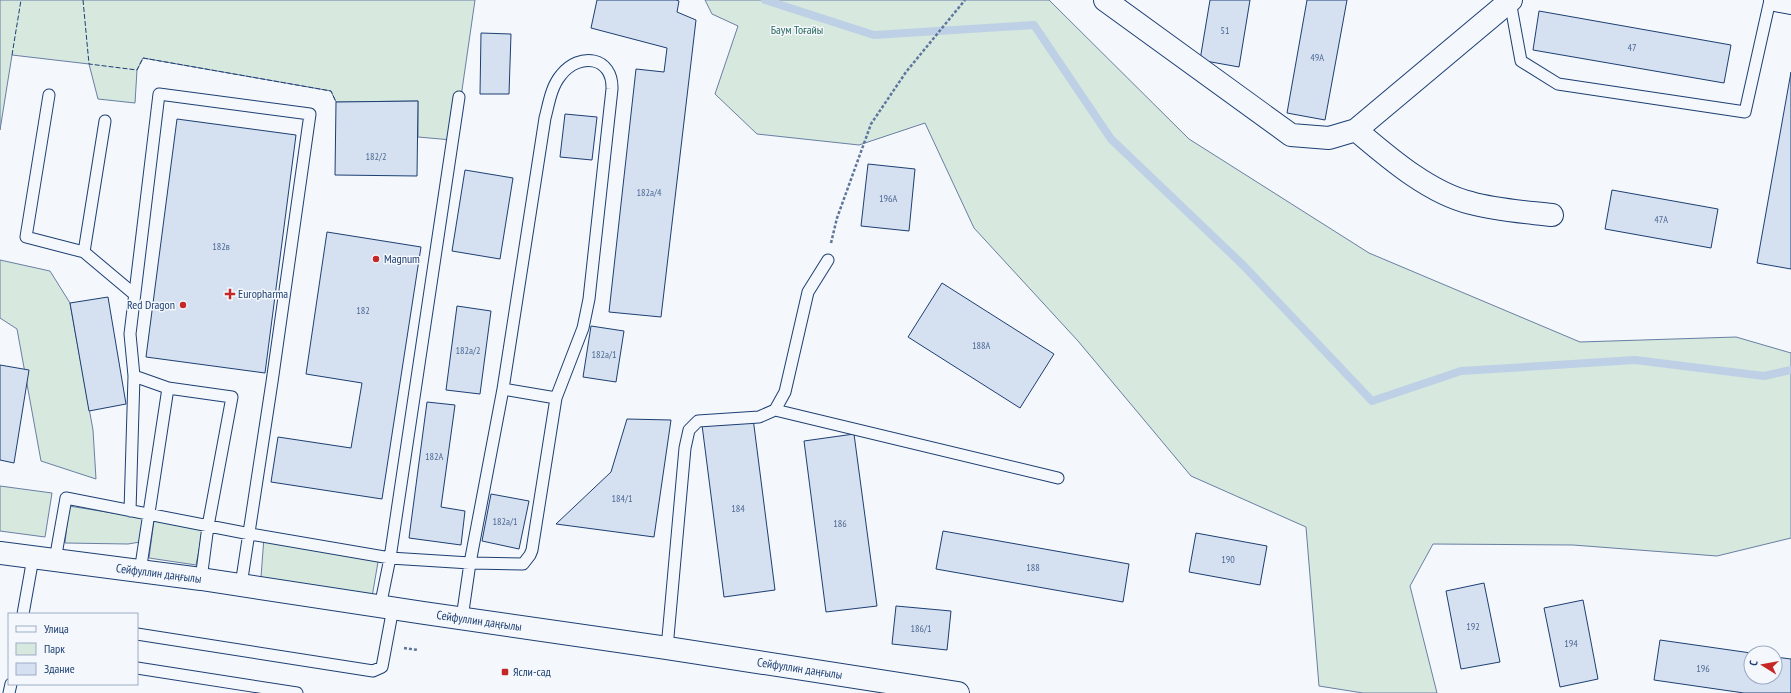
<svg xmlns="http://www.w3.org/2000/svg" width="1791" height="693" viewBox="0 0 1791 693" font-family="'PT Sans Narrow',sans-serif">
  <rect width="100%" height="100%" fill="#f4f7fb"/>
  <path fill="#d7e8df" stroke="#687fa3" d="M 0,0 L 475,0 L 462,90 L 452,140 L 418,137 L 418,101 L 336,102 L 331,91 L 143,58 L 137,70 L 135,103 L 98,99 L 89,64 L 12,55 L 0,130 Z
    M 705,0 L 1049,0 L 1189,139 L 1369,253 L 1580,342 L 1736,337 L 1791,353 L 1791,538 L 1717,556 L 1573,545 L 1433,544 L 1410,586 L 1437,693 L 1363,693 L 1319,686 L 1306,527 L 1191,476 L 1078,341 L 974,228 L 925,123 L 859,145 L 757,134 L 715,94 L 738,26 L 712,14 Z
    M 0,260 L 50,271 L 70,303 L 93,430 L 96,479 L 41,461 L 17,329 L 0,318 Z
    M 0,486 L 52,493 L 45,537 L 0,531 Z
    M 69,506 L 144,518 L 140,542 L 128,544 L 65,543 Z
    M 154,520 L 203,530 L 196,565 L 149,558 Z
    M 264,537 L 379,556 L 372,597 L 261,577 Z"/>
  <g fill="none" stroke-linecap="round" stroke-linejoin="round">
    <path stroke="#bed0e5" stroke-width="8" d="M 765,0 L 874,35 L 1034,25 L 1111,139 L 1243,265 L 1372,401 L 1461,371 L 1635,360 L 1764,376 L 1791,370"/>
  </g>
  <path fill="#d5e0f0" stroke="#1d3f73" d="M 597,0 L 676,0 L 679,1 L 677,12 L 696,20 L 661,317 L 609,312 L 636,69 L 664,72 L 667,48 L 591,28 Z
    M 1210,0 L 1250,0 L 1239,67 L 1200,60 Z
    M 1307,0 L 1347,0 L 1325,120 L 1287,113 Z
    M 1539,11 L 1731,45 L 1724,83 L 1533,50 Z
    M 481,33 L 511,34 L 509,94 L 480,94 Z
    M 1791,72 L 1791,269 L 1757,263 Z
    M 418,101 L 417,176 L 335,175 L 336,102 Z
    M 565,114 L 597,117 L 592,160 L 560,157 Z
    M 177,119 L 296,135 L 265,373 L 146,357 Z
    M 868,164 L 915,169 L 909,231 L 861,226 Z
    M 465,170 L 513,178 L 500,259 L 452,251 Z
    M 1612,190 L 1718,209 L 1711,248 L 1605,229 Z
    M 327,232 L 421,247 L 382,499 L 271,482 L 278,437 L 351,448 L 362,383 L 306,374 Z
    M 942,283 L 1054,354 L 1020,408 L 908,337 Z
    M 108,297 L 126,404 L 89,411 L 70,303 Z
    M 457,306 L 491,311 L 480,394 L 446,390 Z
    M 591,326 L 624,331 L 616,382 L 583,377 Z
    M 0,365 L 29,370 L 14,463 L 0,460 Z
    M 427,402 L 455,405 L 441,507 L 465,511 L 461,545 L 409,538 Z
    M 753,418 L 775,590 L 724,597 L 702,425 Z
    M 627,419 L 671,420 L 654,537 L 556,524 L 611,472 Z
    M 854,434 L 877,606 L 826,612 L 804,441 Z
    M 491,494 L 529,501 L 519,549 L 482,541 Z
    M 943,531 L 1129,564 L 1123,602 L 936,569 Z
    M 1196,533 L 1267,546 L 1260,585 L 1189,572 Z
    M 1484,583 L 1500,662 L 1461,669 L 1446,591 Z
    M 1583,600 L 1598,679 L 1560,687 L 1544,608 Z
    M 896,606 L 951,611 L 947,650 L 892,644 Z
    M 1660,640 L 1751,653 L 1751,677 L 1775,677 L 1775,657 L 1791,659 L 1791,693 L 1744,693 L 1654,680 Z"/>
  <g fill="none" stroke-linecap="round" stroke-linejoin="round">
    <defs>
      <path id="service" d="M 1510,1 L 1521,61 L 1558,84 L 1745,112 L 1770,0
        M 49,95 L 26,237 L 84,252
        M 105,121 L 84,252 L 134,294
        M 134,376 L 168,388
        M 775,410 L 1058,478
        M 130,511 L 134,376 L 130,334 L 159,94 L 310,114 L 272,382 L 241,585
        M 55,560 L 66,498 L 250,534 L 390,558 L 470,563 L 523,564 L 530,555 L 532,550 L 556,398
        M 140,572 L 168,388 L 232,397 L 208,526 L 201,579
        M 380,607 L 390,558 L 459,97
        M 23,614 L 33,558
        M 462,618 L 470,563 L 503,389 L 545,118 C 549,103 551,87 561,75 C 579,52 613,56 612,89 L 589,299 L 583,328 L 556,398 L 503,389
        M 137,634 L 373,671 L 382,667 L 393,608
        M 667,648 L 685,448 L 689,430 L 698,421 L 759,417 L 775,410 L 785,392 L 808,292 L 828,260
        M 137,668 L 297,693
        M 9,693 L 11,684"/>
      <path id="minor" d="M 1105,0 L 1291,135 L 1329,138 L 1356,130 L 1511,0
        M 1775,0 L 1791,3
        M 1356,130 C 1388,157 1429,193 1471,203 C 1495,210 1526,212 1552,215"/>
      <g id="secondary">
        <path id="s1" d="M 0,553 L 201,579 L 424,613 L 667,648 L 958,693"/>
      </g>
    </defs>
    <use href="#service" stroke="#1d3f73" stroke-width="13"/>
    <use href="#minor" stroke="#1d3f73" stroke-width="24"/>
    <use href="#secondary" stroke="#1d3f73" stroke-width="24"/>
    <path stroke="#5e769c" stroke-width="2.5" stroke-dasharray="3 2" stroke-linecap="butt" d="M 831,243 L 837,218 L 871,124 L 906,72 L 965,0
      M 404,648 L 418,650"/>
    <use href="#service" stroke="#f4f7fb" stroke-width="11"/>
    <use href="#minor" stroke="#f4f7fb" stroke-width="22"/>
    <use href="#secondary" stroke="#f4f7fb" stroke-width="22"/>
    <path stroke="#1d3f73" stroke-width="1" stroke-dasharray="5 2" stroke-linecap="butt" d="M 83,0 L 89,64 L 137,70 L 143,58 L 331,91 L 336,102
      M 12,55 L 21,0"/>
  </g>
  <g fill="#c62828" stroke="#f4f7fb" stroke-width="1.5">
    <circle cx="376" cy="259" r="4"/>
    <path d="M228 288h4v4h4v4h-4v4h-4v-4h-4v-4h4z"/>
    <circle cx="183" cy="305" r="4"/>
    <rect x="501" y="668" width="8" height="8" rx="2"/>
  </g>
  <g text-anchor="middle" stroke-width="3" stroke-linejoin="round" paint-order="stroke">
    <g font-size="10" fill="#4b6792">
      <text x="1225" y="34">51</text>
      <text x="1632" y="51">47</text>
      <text x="1317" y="61">49А</text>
      <text x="376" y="160">182/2</text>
      <text x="649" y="196">182а/4</text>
      <text x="888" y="202">196А</text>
      <text x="1661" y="223">47А</text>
      <text x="221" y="250">182в</text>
      <text x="363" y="314">182</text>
      <text x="981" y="349">188А</text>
      <text x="468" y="354">182а/2</text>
      <text x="604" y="358">182а/1</text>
      <text x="434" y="460">182А</text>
      <text x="622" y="502">184/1</text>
      <text x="738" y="512">184</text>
      <text x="505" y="525">182а/1</text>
      <text x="840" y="527">186</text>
      <text x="1228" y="563">190</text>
      <text x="1033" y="571">188</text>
      <text x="1473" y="630">192</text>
      <text x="921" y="632">186/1</text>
      <text x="1571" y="647">194</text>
      <text x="1703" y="672">196</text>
    </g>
    <g font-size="12" fill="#2c6c60" stroke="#f4f7fb">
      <text x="797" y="34">Баум Тоғайы</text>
    </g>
    <g font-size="12" fill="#1d3f73" stroke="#f4f7fb" text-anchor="start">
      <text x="384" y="263">Magnum</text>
      <text x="238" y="298">Europharma</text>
      <text x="175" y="309" text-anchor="end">Red Dragon</text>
      <text x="513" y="676">Ясли-сад</text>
    </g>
    <g font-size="12" fill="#1d3f73" stroke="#f4f7fb">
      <text dy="4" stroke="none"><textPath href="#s1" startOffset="160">Сейфуллин даңғылы</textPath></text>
      <text dy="4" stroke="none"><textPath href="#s1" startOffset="484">Сейфуллин даңғылы</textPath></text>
      <text dy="4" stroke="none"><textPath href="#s1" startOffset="808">Сейфуллин даңғылы</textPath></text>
    </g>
  </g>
  <rect x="8" y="613" width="130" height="72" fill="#f4f7fb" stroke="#9eadc5"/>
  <rect x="16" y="626" width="20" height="6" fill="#f4f7fb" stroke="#9eadc5"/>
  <text x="44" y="633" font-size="12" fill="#1d3f73">Улица</text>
  <rect x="16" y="643" width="20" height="12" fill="#d7e8df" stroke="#9eadc5"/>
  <text x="44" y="653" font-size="12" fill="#1d3f73">Парк</text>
  <rect x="16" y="663" width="20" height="12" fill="#d5e0f0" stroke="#9eadc5"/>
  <text x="44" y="673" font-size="12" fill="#1d3f73">Здание</text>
  <g transform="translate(1763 665) rotate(281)"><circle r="19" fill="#f4f7fb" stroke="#9eadc5"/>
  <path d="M0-3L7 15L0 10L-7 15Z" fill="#c62828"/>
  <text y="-6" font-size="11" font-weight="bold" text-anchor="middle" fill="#1d3f73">С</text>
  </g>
</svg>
